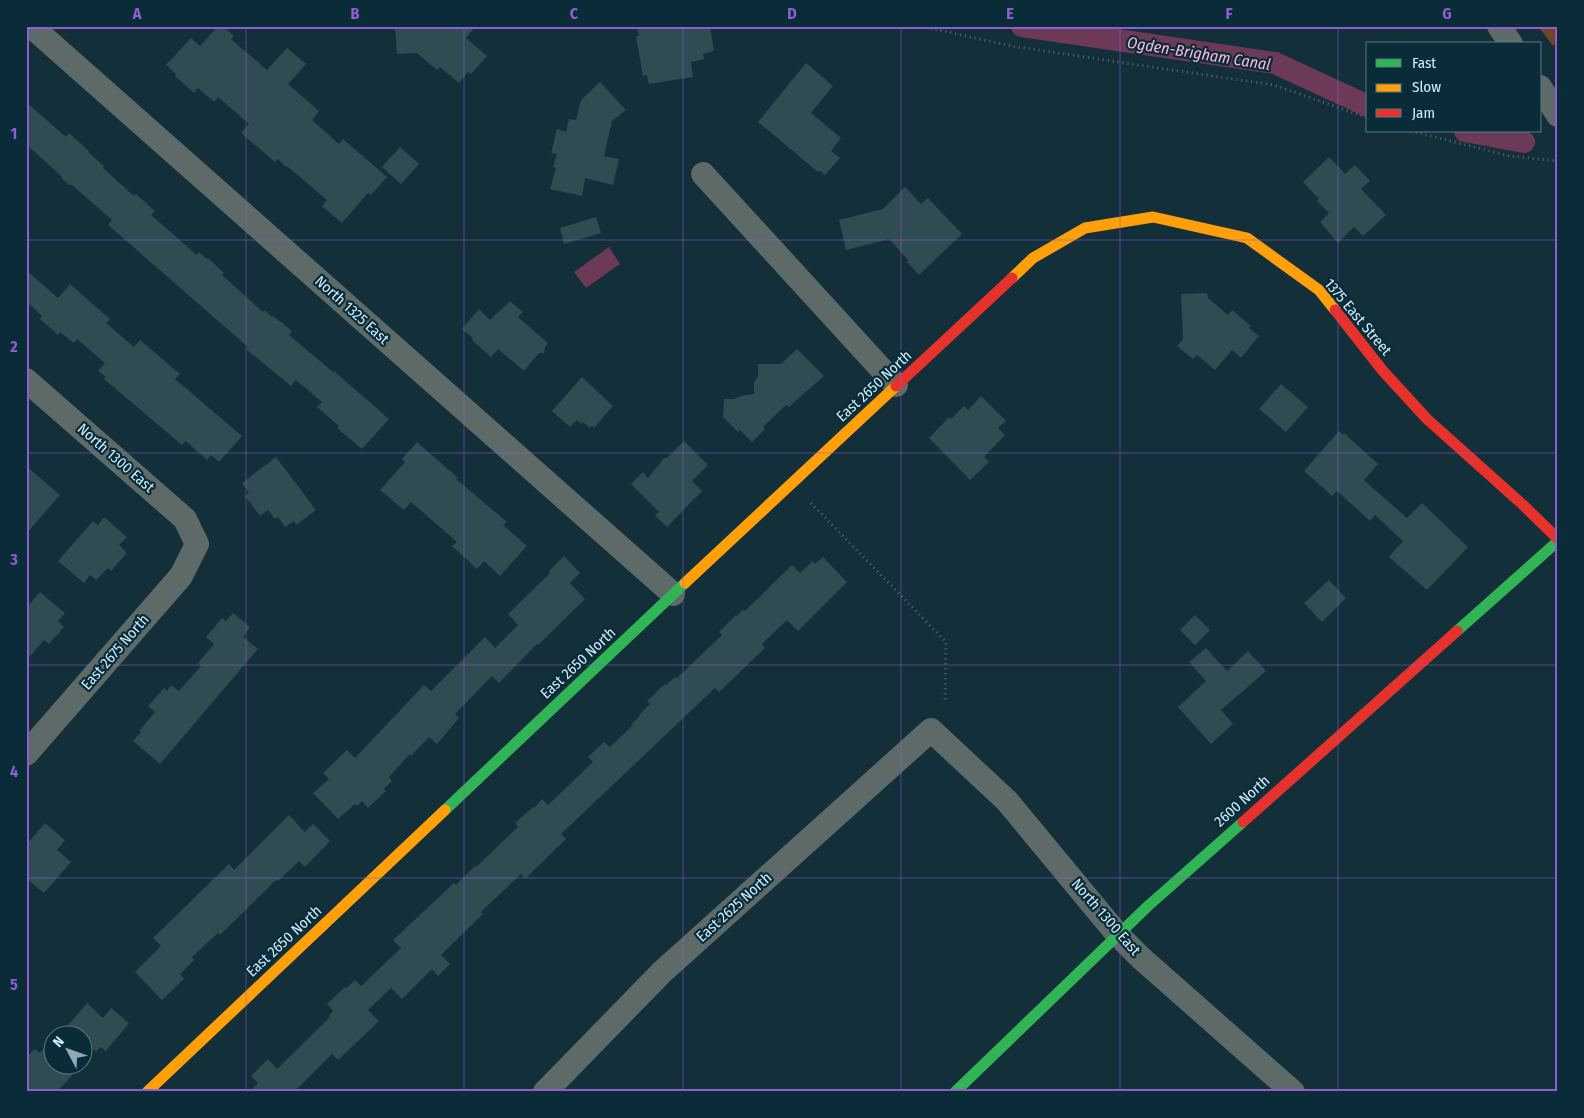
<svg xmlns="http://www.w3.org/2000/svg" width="1584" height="1118" viewBox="0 0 1584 1118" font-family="'Fira Sans Condensed',sans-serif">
  <rect width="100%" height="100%" fill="#132f39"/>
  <path fill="#704229" d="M 1538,26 L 1558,26 L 1558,40 L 1553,46 Z"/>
  <path fill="#6c3a57" d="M 609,247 L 620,264 L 586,288 L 574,272 Z"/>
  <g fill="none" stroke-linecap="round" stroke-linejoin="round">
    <path stroke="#6c3a57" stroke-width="22" d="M 1022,26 L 1275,63 L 1368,106
      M 1465,131 L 1524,142"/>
  </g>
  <path fill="#2f4c53" d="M 218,26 L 223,26 L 234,36 L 231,39 L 267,70 L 287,48 L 306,64 L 288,84 L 319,111 L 312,120 L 339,144 L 343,139 L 387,177 L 371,195 L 368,193 L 342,223 L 322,206 L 327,200 L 287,166 L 286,167 L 278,159 L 275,162 L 241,133 L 249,124 L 218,97 L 214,102 L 198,88 L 194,93 L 175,76 L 176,74 L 166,65 L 191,38 L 200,46 Z
    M 395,26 L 476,26 L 466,38 L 487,56 L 471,74 L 468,72 L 459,83 L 440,67 L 437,70 L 417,53 L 397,54 Z
    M 637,26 L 710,26 L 714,51 L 703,54 L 704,59 L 691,62 L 693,77 L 649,84 L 647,75 L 643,76 L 636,36 L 639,36 Z
    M 806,63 L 833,86 L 811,113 L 841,138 L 831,151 L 840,158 L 825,175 L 820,171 L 818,172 L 758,122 Z
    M 600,82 L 626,110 L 612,121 L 604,156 L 619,159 L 613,185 L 585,178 L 582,196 L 550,189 L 556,168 L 553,167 L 557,154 L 551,153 L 557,129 L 566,132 L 569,119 L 576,120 L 581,100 Z
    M 26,102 L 66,137 L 69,133 L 89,151 L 88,152 L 104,166 L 103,168 L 134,196 L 136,194 L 155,211 L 151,215 L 197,255 L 199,252 L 207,259 L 208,258 L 224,273 L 222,275 L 263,312 L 264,310 L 272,317 L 273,316 L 292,331 L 289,335 L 333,372 L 334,371 L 389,419 L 362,449 L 337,428 L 339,426 L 317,407 L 322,402 L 296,380 L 291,386 L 246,349 L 248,347 L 108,225 L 112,220 L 72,185 L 69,185 L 62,179 L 62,177 L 26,144 Z
    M 400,147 L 419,164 L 401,184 L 382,167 Z
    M 1329,157 L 1345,174 L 1355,165 L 1370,181 L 1361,189 L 1386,215 L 1363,236 L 1354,227 L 1338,243 L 1320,222 L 1329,213 L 1317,201 L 1319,199 L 1303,182 Z
    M 905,187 L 921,204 L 928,198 L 962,234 L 919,275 L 907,262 L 909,261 L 889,239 L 846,250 L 839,220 L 883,209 Z
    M 596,217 L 601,233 L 564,244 L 560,228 Z
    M 26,270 L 58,298 L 70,284 L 110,319 L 106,323 L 134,347 L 140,340 L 180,374 L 175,379 L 242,436 L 219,462 L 211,455 L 207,460 L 186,441 L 182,445 L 104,379 L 106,377 L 98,371 L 105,363 L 77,339 L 74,343 L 60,332 L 58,335 L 40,319 L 42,316 L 26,301 Z
    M 1207,293 L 1208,298 L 1228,315 L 1232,310 L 1251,326 L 1249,328 L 1259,336 L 1241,358 L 1232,350 L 1215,370 L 1197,355 L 1193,359 L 1177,346 L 1183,339 L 1181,294 Z
    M 510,301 L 523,312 L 518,317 L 548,343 L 545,347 L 544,353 L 539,353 L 524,371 L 498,349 L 491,357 L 472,340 L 473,338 L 462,329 L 479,309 L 490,320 Z
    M 797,349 L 824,376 L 789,407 L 786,405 L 763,427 L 765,429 L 752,442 L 740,430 L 738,432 L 723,417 L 724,399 L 734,399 L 741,396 L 754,394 L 754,382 L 758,376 L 758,364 L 781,364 Z
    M 582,377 L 613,406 L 594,428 L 592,426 L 590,428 L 583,422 L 582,424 L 577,420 L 570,427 L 552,411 Z
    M 1281,384 L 1308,407 L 1286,432 L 1259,409 Z
    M 981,396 L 1006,421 L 998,428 L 1005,435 L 984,457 L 989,462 L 970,480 L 929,438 L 949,417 L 951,419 L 964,406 L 968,410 Z
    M 1339,431 L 1343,435 L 1344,433 L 1378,464 L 1364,480 L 1407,518 L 1422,503 L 1468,547 L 1427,590 L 1389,557 L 1403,541 L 1375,515 L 1370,521 L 1337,491 L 1332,496 L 1304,471 Z
    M 684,441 L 708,465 L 692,481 L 702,491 L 667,527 L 655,515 L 659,512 L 631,484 L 643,472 L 648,478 L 664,458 L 667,458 Z
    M 417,442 L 458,478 L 456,479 L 507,522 L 503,525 L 527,546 L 500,576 L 484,561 L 477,569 L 452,546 L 457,542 L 411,502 L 404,510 L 380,490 L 405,462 L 402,459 Z
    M 276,457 L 316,510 L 296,525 L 294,521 L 285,527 L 278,517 L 275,519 L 268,510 L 260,516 L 245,496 L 249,493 L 242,483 Z
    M 26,466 L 60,495 L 26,534 Z
    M 104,517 L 127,537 L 119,545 L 127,553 L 111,571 L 108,568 L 96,580 L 90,575 L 84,583 L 58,561 L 93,521 L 98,525 Z
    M 564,556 L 580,573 L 570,583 L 585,599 L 538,645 L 537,644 L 499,683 L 492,676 L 455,714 L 459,718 L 437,744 L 429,737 L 411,756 L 410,754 L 389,777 L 392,781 L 384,789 L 386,791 L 368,808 L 362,801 L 357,806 L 355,804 L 338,819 L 313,793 L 329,779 L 323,773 L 347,750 L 355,758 L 424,685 L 431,691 L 485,637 L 495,648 L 518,625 L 508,614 L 550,573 L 549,571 Z
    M 823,557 L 847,582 L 798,631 L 787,620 L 762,644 L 765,648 L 719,692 L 715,688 L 561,834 L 566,839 L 525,879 L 521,874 L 481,912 L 483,914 L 441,955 L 450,964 L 438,976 L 432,969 L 402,999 L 391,988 L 368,1010 L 379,1021 L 338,1060 L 332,1054 L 294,1092 L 249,1092 L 258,1083 L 251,1076 L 268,1059 L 277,1069 L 330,1017 L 329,1016 L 333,1011 L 327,1004 L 345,987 L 346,988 L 355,980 L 361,986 L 401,948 L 393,940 L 454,883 L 456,885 L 475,866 L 476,867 L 518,827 L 515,823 L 533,807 L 534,808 L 542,799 L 548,805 L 593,762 L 588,757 L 604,742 L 610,747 L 633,725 L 631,724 L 640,716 L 639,715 L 650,704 L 647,701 L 665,684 L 666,685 L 675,677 L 677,678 L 722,635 L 719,632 L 736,615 L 737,616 L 744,609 L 745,611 L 792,565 L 800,573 L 813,561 L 815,564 Z
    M 1329,580 L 1346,598 L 1322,622 L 1304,603 Z
    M 40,592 L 65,613 L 58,621 L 64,627 L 49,644 L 44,640 L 26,661 L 26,608 Z
    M 233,613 L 250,627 L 243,637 L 258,649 L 160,764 L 133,741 L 141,732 L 139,731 L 155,712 L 148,706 L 164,688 L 167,691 L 171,685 L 179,691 L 201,666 L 198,663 L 214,644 L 206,637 L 222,618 L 226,621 Z
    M 1195,615 L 1210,630 L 1195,645 L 1180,630 Z
    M 1206,648 L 1227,671 L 1248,651 L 1266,671 L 1221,710 L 1233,724 L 1211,744 L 1178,707 L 1206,681 L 1189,662 Z
    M 289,815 L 305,832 L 313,824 L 330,841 L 305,867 L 299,861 L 278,881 L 276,880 L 220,935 L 218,933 L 192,957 L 194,960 L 180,974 L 184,979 L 162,1000 L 135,972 L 161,946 L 153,938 L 229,864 L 234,870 Z
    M 45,823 L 65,840 L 57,850 L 71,862 L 44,893 L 26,878 L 26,845 Z
    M 87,1003 L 103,1018 L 111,1008 L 129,1023 L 106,1051 L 100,1047 L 96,1052 L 94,1049 L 82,1062 L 82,1036 L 59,1036 Z
    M 52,1039 L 52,1066 L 80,1066 L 57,1092 L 26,1092 L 26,1057 L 35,1049 L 40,1053 Z"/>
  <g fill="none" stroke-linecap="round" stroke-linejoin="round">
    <path stroke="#586668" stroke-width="3" stroke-dasharray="1 4" stroke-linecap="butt" d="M 921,26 L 1011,46 L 1274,85 L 1368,118
      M 1411,131 L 1510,156 L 1558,161
      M 811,503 L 946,642 L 945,701"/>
    <path stroke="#5d6a68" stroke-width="24" d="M 31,26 L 673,594
      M 1499,26 L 1511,44
      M 1540,87 L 1558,115
      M 703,174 L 896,385
      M 26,380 L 185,519 L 197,544 L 181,576 L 26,754
      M 545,1092 L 662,972 L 931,730 L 1007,801 L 1118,935 L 1141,958 L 1293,1092"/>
    <path stroke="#30b455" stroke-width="11" d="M 1457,631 L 1558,541
      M 445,810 L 685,583
      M 955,1092 L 1148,906 L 1243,822"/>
    <path stroke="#ff9f0a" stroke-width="11" d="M 1012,278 L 1033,258 L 1085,228 L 1153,217 L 1247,238 L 1319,290 L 1335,310
      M 685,583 L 896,386
      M 147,1092 L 445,810"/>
    <path stroke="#e5322d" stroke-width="11" d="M 1335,310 L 1383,371 L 1427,419 L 1522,504 L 1558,539
      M 896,386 L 1012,278
      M 1243,822 L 1457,631"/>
  </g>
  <path fill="none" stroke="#905cce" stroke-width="1" stroke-opacity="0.55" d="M 246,26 L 246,1092M 464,26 L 464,1092M 683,26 L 683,1092M 901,26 L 901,1092M 1120,26 L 1120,1092M 1338,26 L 1338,1092M 26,240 L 1558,240M 26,453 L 1558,453M 26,665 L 1558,665M 26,878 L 1558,878"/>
  <g text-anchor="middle" stroke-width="4.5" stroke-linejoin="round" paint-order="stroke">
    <g font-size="15" fill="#d0eefd" stroke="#0a2c39">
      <text transform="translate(352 310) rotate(42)" y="5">North 1325 East</text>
      <text transform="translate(1358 317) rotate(50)" y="5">1375 East Street</text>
      <text transform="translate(874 386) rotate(-43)" y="5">East 2650 North</text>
      <text transform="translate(116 458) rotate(41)" y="5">North 1300 East</text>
      <text transform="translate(115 652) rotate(-49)" y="5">East 2675 North</text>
      <text transform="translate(578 663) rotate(-43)" y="5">East 2650 North</text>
      <text transform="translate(1242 801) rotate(-42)" y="5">2600 North</text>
      <text transform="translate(734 907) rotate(-42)" y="5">East 2625 North</text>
      <text transform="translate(1106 917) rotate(49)" y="5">North 1300 East</text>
      <text transform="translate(284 941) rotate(-43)" y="5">East 2650 North</text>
    </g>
    <g font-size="16" font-style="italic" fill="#feb5d9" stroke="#0a2c39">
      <text transform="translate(1199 53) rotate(9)" y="6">Ogden-Brigham Canal</text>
    </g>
  </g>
  <rect width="1584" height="1118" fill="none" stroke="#0a2c39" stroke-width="55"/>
  <rect x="1366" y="42" width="175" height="90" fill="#0a2c39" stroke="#597a87"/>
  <rect x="1376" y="59" width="25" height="8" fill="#30b455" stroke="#597a87"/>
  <text x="1412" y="68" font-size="15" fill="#d0eefd">Fast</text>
  <rect x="1376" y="84" width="25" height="8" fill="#ff9f0a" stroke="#597a87"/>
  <text x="1412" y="92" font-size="15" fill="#d0eefd">Slow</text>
  <rect x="1376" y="109" width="25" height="8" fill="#e5322d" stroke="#597a87"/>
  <text x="1412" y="118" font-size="15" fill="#d0eefd">Jam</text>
  <g transform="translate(68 1050) rotate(311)"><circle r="24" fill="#0a2c39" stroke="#597a87"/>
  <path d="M0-4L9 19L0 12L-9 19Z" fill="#8eabb8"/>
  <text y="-8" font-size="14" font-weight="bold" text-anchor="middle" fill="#d0eefd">N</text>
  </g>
  <rect x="28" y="28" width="1528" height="1062" fill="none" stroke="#905cce" stroke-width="2"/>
  <g font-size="16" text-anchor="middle" font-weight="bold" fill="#905cce">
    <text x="137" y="19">A</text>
    <text x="355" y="19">B</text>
    <text x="574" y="19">C</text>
    <text x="792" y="19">D</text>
    <text x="1010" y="19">E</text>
    <text x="1229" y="19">F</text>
    <text x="1447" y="19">G</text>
    <text x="14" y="139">1</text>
    <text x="14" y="352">2</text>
    <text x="14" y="565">3</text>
    <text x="14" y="777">4</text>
    <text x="14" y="990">5</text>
  </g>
</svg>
